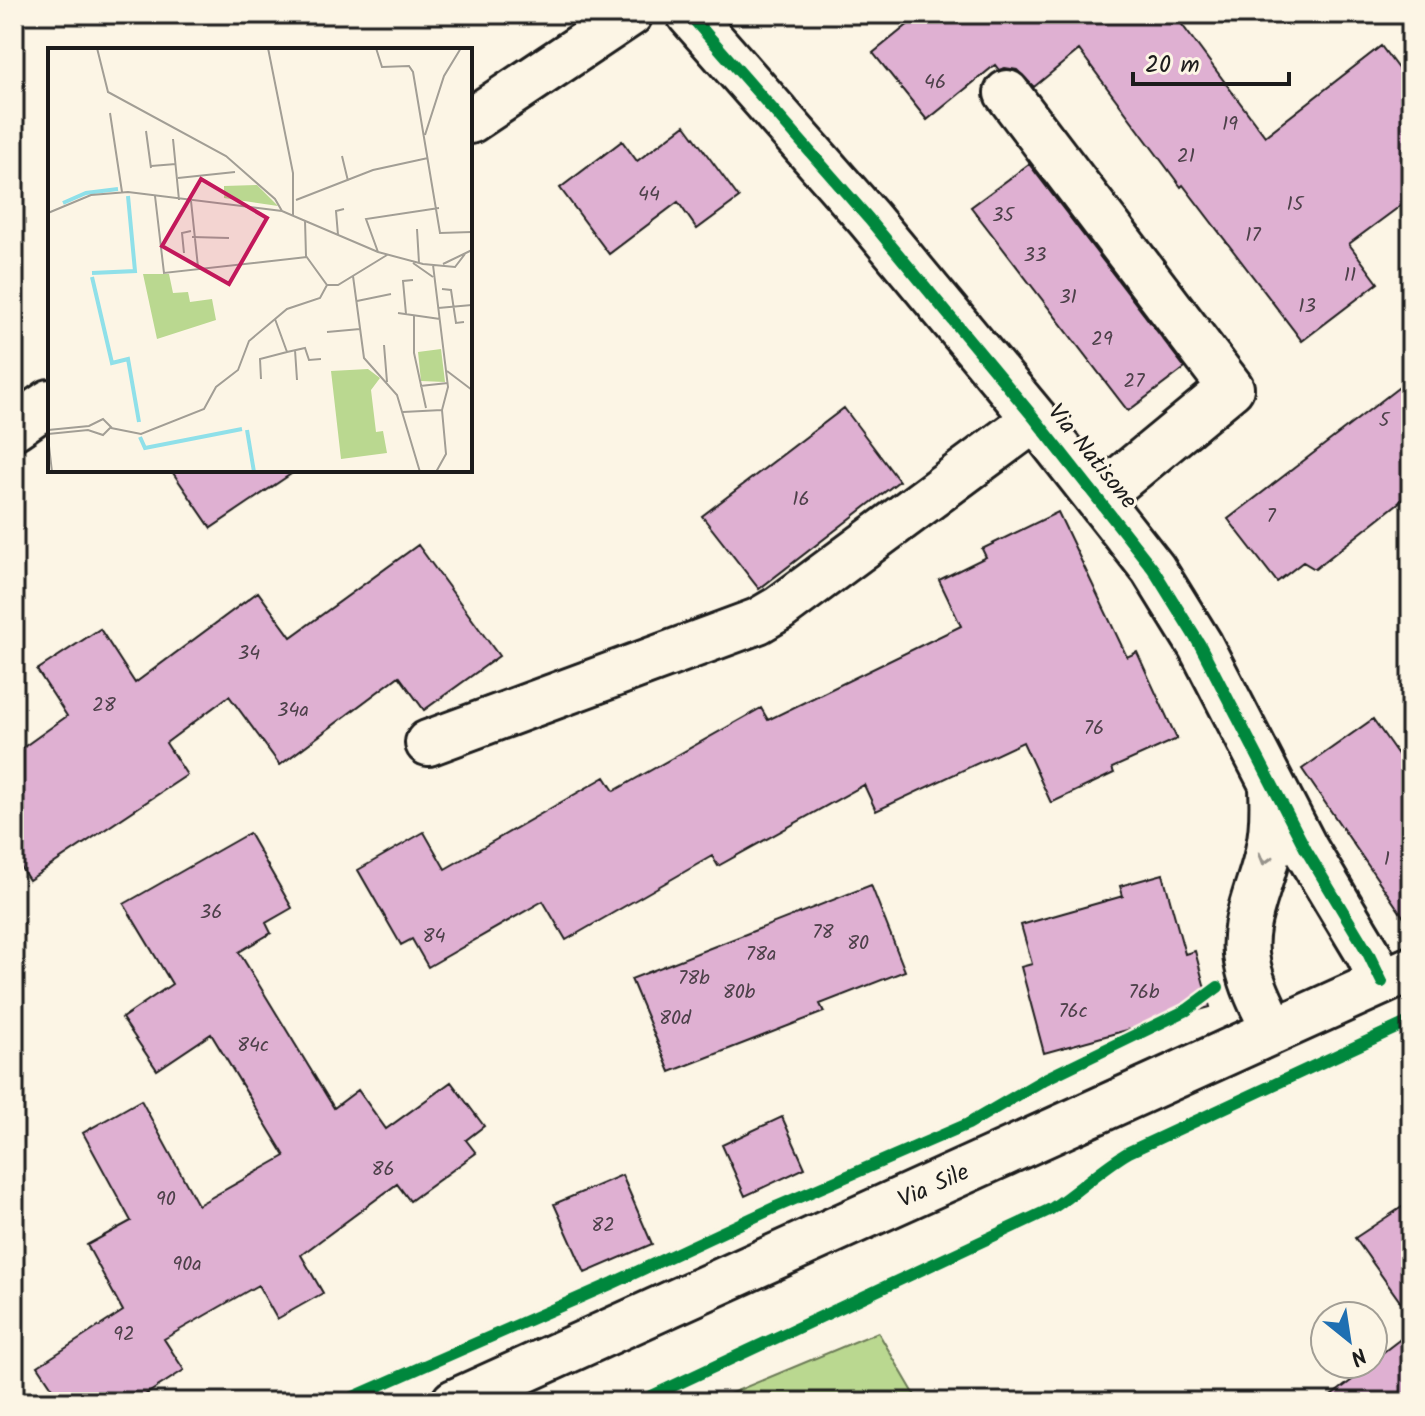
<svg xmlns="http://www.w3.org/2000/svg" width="1425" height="1416" viewBox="0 0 1425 1416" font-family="Kalam,sans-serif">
  <rect width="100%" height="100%" fill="#fcf5e5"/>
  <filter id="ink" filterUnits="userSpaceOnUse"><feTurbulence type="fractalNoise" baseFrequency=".0125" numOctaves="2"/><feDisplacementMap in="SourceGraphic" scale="16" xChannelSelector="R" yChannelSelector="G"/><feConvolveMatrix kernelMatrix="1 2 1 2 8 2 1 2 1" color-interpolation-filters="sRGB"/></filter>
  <g filter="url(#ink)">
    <path fill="#bad890" stroke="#6b7a56" stroke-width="2" d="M 878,1332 L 919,1402 L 710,1402 Z"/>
    <path fill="#dfb0d2" stroke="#1c1c1c" stroke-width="2" d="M 921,14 L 1174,14 L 1265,136 L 1381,46 L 1411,86 L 1411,198 L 1349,244 L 1378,283 L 1302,341 L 1183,185 L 1181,187 L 1079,50 L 1034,87 L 1017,70 L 1005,68 L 999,70 L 995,65 L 927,120 L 873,53 Z
      M 685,125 L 739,198 L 697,229 L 678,202 L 609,254 L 560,188 L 622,141 L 637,161 Z
      M 1029,164 L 1185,368 L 1128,411 L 971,207 Z
      M 1411,378 L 1411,493 L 1315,569 L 1303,562 L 1277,582 L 1228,519 Z
      M 844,408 L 899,481 L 759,589 L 702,516 Z
      M 171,470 L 297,470 L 211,528 Z
      M 1058,512 L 1127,657 L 1137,652 L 1177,739 L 1112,768 L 1114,773 L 1051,803 L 1023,742 L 876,811 L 864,785 L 718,866 L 712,856 L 566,940 L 543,901 L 428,967 L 412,939 L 401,945 L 358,870 L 424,832 L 445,869 L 605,777 L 614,791 L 761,708 L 768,720 L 961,626 L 939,580 L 986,557 L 982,549 Z
      M 418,545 L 499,656 L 424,710 L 399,676 L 280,765 L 229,696 L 166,743 L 187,775 L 29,880 L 14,857 L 14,754 L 67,716 L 37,670 L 100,629 L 135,683 L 258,592 L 291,637 Z
      M 1373,719 L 1411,773 L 1411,928 L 1302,769 Z
      M 249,833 L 292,908 L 266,923 L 271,933 L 239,952 L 334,1108 L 358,1090 L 386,1129 L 451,1082 L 484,1126 L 466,1140 L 476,1153 L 410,1201 L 397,1184 L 301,1255 L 323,1293 L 277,1319 L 258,1285 L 164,1339 L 184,1370 L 134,1402 L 62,1402 L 38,1366 L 123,1311 L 87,1245 L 131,1221 L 83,1133 L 141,1100 L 198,1205 L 285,1156 L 211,1034 L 157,1070 L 122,1018 L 172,984 L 124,904 Z
      M 1163,874 L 1185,954 L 1195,951 L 1210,1007 L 1044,1053 L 1021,967 L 1032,964 L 1021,925 L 1123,896 L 1120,886 Z
      M 871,885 L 905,971 L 820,1004 L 824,1012 L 670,1072 L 631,979 Z
      M 782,1117 L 805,1168 L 745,1196 L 722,1145 Z
      M 622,1175 L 652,1244 L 585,1273 L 554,1204 Z
      M 1411,1201 L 1411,1317 L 1355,1238 Z
      M 1411,1331 L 1411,1402 L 1323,1402 L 1356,1377 L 1354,1374 L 1367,1364 L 1373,1364 L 1373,1360 Z"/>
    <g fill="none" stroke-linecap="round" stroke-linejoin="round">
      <defs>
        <path id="street" d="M 689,14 L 869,219 L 1035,419 L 1153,569 L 1200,645 L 1306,850 L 1368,953 L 1382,982
          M 1007,93 L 1231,388 L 1099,497
          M 470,121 L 630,14
          M 14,427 L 50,402
          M 428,743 L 758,621 L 780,608 L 1035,419
          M 1272,788 C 1273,809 1273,830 1268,851 C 1261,888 1238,926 1248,966 C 1253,989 1264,1009 1274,1030"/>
        <g id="secondary">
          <path id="s1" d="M 454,1402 L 1411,969"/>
        </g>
      </defs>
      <use href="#street" stroke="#1c1c1c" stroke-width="50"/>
      <use href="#secondary" stroke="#1c1c1c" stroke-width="50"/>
      <use href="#street" stroke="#fcf5e5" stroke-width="44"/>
      <use href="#secondary" stroke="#fcf5e5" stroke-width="44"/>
      <defs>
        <path id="cycleway" d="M 689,14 L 869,219 L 1035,419 L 1153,569 L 1200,645 L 1306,850 L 1368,953 L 1382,982
          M 342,1402 L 613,1283 L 776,1207 L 968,1124 L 1045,1079 L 1187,1010 L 1218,987
          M 639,1402 L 1051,1209 C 1079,1191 1101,1168 1129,1152 L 1411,1021"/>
      </defs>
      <use href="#cycleway" stroke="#fcf5e5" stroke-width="17"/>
      <use href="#cycleway" stroke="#00873e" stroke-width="12"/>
    </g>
    <defs><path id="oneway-chevron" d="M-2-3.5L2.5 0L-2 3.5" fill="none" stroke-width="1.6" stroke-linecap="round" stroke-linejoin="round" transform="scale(2)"/></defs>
    <use stroke="#97938b" href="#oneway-chevron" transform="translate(1265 859) rotate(106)"/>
  </g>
  <g text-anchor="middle" stroke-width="6" stroke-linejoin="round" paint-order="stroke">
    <g font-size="20" fill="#4d414a">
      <text x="935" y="88">46</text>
      <text x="1230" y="130">19</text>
      <text x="1186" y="162">21</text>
      <text x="649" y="200">44</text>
      <text x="1295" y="210">15</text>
      <text x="1003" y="221">35</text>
      <text x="1253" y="241">17</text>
      <text x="1035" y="261">33</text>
      <text x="1350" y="281">11</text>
      <text x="1068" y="303">31</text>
      <text x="1307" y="312">13</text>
      <text x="1102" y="345">29</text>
      <text x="1134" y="387">27</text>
      <text x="1384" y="426">5</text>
      <text x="801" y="505">16</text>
      <text x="1271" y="522">7</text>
      <text x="249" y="659">34</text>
      <text x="104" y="711">28</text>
      <text x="293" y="716">34a</text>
      <text x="1094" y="734">76</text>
      <text x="1387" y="865">1</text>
      <text x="211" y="918">36</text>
      <text x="823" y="938">78</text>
      <text x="434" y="942">84</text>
      <text x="858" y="949">80</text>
      <text x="761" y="960">78a</text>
      <text x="694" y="984">78b</text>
      <text x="739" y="998">80b</text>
      <text x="1144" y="998">76b</text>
      <text x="1073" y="1017">76c</text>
      <text x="675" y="1024">80d</text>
      <text x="253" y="1051">84c</text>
      <text x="383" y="1175">86</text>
      <text x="166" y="1205">90</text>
      <text x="603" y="1231">82</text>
      <text x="187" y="1270">90a</text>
      <text x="124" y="1340">92</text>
    </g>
    <g font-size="24" fill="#1c1c1c" stroke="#fcf5e5">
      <text transform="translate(1093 456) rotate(51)" y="8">Via Natisone</text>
      <text dy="8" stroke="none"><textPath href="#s1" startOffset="526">Via Sile</textPath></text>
    </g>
  </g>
  <g transform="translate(48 48)">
    <rect width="424" height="424" fill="#fcf5e5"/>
    <path d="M 209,137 L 230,158 L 176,150 L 176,138 ZM 95,226 L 121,226 L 125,245 L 140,244 L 142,254 L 164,251 L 168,272 L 109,291 ZM 393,301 L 397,334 L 373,333 L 370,304 ZM 320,321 L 332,330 L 323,342 L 328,384 L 335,383 L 339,405 L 293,411 L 283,323 Z" fill="#bad890"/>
    <path fill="none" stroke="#8fe0e9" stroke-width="4" d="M 15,155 L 38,145 L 70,141M 44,225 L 87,223 L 80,148M 44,229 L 64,315 L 80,311 L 91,374M 199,382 L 206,424M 92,389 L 97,400 L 194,381"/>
    <path fill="none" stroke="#a29e95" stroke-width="2" d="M 49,0 L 60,44 L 178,108 L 227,151 L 234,163M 220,0 L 245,125 L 245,167M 328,0 L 334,19 L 361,18 L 365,24 L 392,185 L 424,184M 62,65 L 74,144M 98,83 L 103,120M 377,87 L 396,28 L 413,0M 125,91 L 131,152M 294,108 L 300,133M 103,118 L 128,116M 130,130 L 187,124M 107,148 L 116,225 L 259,209M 248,152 L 325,122 L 380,110M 143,153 L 150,219M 0,165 L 43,147 L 80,144 L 234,163 L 330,204 L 375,216 L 407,219 L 417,206M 257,172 L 258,208 L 279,237 L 290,237 L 339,207M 369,181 L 371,215M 290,187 L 288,163 L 296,161M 144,189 L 181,190M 330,204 L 318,171 L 391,160M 136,205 L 134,185 L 143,183M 365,215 L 385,229M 395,216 L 424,202M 385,217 L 400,339 L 394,362 L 398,406 L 388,424M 305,228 L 316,310 L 349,347 L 372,424M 394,241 L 403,242 L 408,275 L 416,274M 309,253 L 343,246M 390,260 L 424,257M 350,265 L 392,271M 358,266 L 355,233 L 365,232M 366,268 L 366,305 L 378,360M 279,284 L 312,281M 336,297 L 339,334M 247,302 L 249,332M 239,304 L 257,300 L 261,312 L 273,311M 399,323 L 424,342M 213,331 L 212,311 L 239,304 L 227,271M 372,338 L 400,335M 355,364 L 394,362M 63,380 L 93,386 L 156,361 L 168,339 L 190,322 L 201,293 L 239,261 L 272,250 L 279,237M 0,382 L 41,378 L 55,371 L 63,379 L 55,387 L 40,382 L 0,386M 0,389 L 4,424"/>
    <path fill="#c2185b" fill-opacity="0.15" stroke="#c2185b" stroke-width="4" d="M 153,131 L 219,170 L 181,236 L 114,198 Z"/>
    <rect width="424" height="424" fill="none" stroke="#1c1c1c" stroke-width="4"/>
  </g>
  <rect width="1425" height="1416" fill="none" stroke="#fcf5e5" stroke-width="48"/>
  <rect x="24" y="24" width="1377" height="1368" fill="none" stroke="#1c1c1c" stroke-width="3" filter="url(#ink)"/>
  <g transform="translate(1349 1340) rotate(150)"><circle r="38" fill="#fcf5e5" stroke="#a29e95" stroke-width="2"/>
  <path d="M0-6L14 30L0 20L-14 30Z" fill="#1f6fb2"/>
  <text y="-12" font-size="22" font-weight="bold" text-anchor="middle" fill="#1c1c1c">N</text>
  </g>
  <path d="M1133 72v12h156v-12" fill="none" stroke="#1c1c1c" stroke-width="4"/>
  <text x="1145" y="72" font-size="24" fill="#1c1c1c" stroke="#fcf5e5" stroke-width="6" paint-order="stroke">20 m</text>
</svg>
